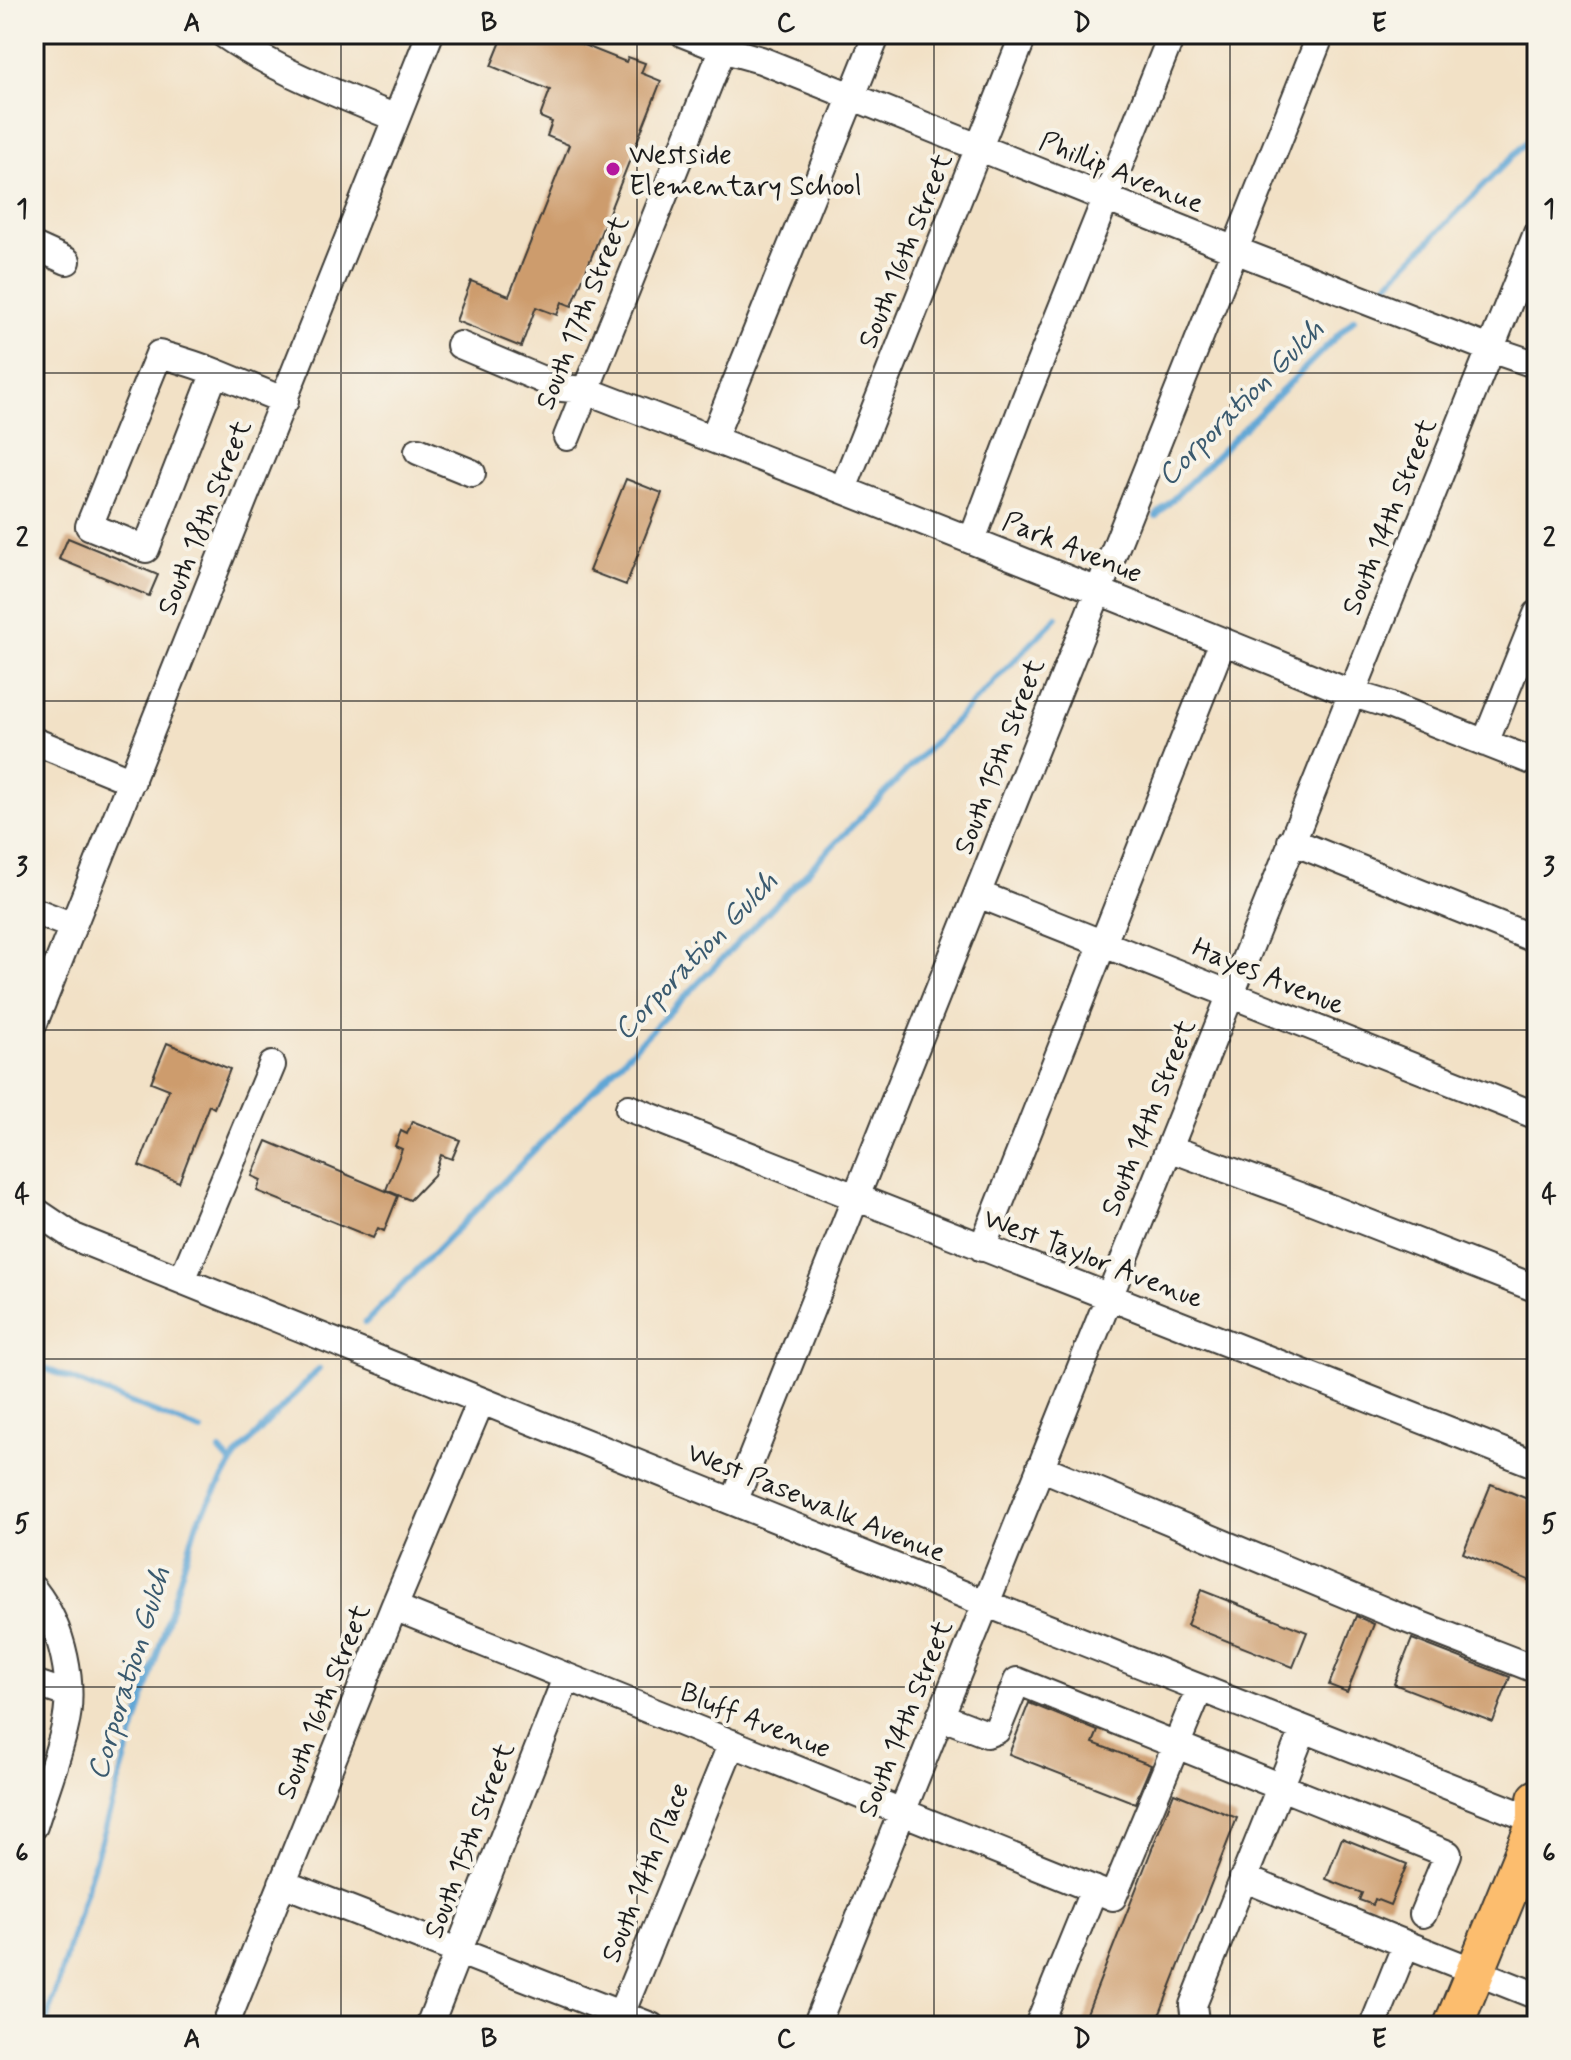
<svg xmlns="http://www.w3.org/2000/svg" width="1571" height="2060" viewBox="0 0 1571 2060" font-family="Mynerve,sans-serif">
  <rect width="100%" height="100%" fill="#f7f3e8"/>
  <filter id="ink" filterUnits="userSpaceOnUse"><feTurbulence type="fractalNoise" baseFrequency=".0125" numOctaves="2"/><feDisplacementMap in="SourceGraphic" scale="16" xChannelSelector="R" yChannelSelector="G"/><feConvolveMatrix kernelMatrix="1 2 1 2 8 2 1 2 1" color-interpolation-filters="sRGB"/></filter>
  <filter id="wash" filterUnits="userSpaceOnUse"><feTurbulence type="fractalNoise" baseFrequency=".006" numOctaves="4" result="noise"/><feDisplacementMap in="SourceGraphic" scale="32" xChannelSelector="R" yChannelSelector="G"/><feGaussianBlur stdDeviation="1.8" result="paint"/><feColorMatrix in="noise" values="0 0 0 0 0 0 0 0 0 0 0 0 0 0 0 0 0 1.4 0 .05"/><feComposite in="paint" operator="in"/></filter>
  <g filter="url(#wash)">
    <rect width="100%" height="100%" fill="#f2e1c6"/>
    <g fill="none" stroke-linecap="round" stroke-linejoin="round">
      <path stroke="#5fa6d5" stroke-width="6" d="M 1378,293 L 1537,131
        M 1156,516 L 1354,319
        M 365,1323 L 1057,617
        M 34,1364 L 201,1431
        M 220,1451 L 231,1463
        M 45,2026 L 197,1522 L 237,1455 L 319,1369"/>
    </g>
    <g id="blocks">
      <path fill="#cd9c6d" d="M 504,34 L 556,34 L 626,62 L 628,57 L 645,63 L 641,73 L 661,81 L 572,306 L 562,302 L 557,315 L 536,307 L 521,347 L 456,321 L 471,281 L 509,296 L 569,145 L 547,136 L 552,122 L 540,117 L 550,90 L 491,66 Z
        M 626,479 L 662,493 L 626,585 L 589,571 Z
        M 68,538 L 158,575 L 149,596 L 59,559 Z
        M 167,1043 L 230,1069 L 214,1108 L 209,1105 L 179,1182 L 139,1166 L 169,1089 L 151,1082 Z
        M 412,1121 L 460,1140 L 452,1159 L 441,1155 L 434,1175 L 410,1200 L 386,1190 L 402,1149 L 395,1146 L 401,1131 L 407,1134 Z
        M 267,1141 L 398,1196 L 384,1231 L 378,1228 L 373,1238 L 257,1191 L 261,1180 L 252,1176 Z
        M 1491,1484 L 1537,1503 L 1537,1573 L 1533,1582 L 1463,1553 Z
        M 1201,1590 L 1307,1632 L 1293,1667 L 1187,1625 Z
        M 1356,1616 L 1374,1624 L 1347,1692 L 1329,1685 Z
        M 1412,1639 L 1510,1677 L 1493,1722 L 1394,1684 Z
        M 1029,1703 L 1098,1731 L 1093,1743 L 1151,1765 L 1135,1803 L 1009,1754 Z
        M 1174,1793 L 1237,1818 L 1155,2026 L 1082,2026 Z
        M 1342,1838 L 1407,1864 L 1390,1905 L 1375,1899 L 1373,1905 L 1359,1900 L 1362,1893 L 1326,1879 Z"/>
    </g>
  </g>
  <g filter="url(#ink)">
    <use href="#blocks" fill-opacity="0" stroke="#3c3a36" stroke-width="2"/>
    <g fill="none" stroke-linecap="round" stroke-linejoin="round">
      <defs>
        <path id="minor" d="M 223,34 C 276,71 336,93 396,118
          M 684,34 L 722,49 L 761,60 L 1235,250 L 1490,349 L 1537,365
          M 34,246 L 67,261
          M 460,345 L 562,388 L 585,390 C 841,488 1096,589 1350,693 L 1386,704 L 1537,763
          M 215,372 L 146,549 L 89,526 L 159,354 C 181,360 201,366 222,375 L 285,401
          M 567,437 L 728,36
          M 713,439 L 877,34
          M 418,451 L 472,473
          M 843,489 L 1024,34
          M 972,540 L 1026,397 L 1172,34
          M 34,741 L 132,781
          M 1485,743 L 1537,614
          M 1291,841 L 1537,940
          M 978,894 L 1537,1116
          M 34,911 L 73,926
          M 34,1023 L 430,34
          M 629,1108 L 1537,1465
          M 1169,1148 L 1302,1197 L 1537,1289
          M 34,1210 L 74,1237 L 985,1603 L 1537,1821
          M 982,1248 L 1223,641
          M 182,1280 L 272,1065
          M 1040,1467 L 1395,1615 L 1537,1670
          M 734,1502 L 1321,34
          M 34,1590 C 63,1627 76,1685 64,1731 C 56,1763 44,1794 34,1826
          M 394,1607 L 1113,1897 L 1200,1688
          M 34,1683 L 67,1694
          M 940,1716 L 987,1734 L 997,1730 L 1017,1681 L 1448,1854 L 1423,1914
          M 1243,1878 L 1406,1944
          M 282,1883 L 651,2026
          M 225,2026 L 394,1607 L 481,1401
          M 429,2026 L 566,1678
          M 616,2026 L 732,1743
          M 816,2026 L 1537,233
          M 1038,2026 L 1094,1889
          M 1199,2026 L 1195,2021 L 1193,2005 L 1303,1730
          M 1373,2026 L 1406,1944 L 1537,1996"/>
        <path id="highway" d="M 1453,2026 L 1537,1821 L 1537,1799"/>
      </defs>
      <use href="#minor" stroke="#3c3a36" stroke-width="30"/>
      <use href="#highway" stroke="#3c3a36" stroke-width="42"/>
      <use href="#minor" stroke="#fff" stroke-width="26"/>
      <use href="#highway" stroke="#fcbd6e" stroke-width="38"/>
    </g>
  </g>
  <path fill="none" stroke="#1c1c1c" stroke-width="2" stroke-opacity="0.55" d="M 341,34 L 341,2026M 637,34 L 637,2026M 934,34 L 934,2026M 1230,34 L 1230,2026M 34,373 L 1537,373M 34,701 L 1537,701M 34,1030 L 1537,1030M 34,1359 L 1537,1359M 34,1687 L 1537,1687"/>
  <circle fill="#b5179e" stroke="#f7f3e8" stroke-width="3" cx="613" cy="169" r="8"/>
  <g text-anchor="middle" stroke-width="8" stroke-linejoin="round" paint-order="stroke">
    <g font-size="28" fill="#1c1c1c" stroke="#f7f3e8" text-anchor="start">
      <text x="629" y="163">Westside<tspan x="629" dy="32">Elementary School</tspan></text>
    </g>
    <g font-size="28" fill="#1c1c1c" stroke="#f7f3e8">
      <text transform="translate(1122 171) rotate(22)" y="10">Phillip Avenue</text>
      <text transform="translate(904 250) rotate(-68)" y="10">South 16th Street</text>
      <text transform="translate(581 312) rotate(-68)" y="10">South 17th Street</text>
      <text transform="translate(1388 516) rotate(-68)" y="10">South 14th Street</text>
      <text transform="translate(203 517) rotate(-68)" y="10">South 18th Street</text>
      <text transform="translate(1073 546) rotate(22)" y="10">Park Avenue</text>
      <text transform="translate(998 756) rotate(-69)" y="10">South 15th Street</text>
      <text transform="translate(1269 975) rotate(22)" y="10">Hayes Avenue</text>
      <text transform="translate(1147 1117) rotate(-68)" y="10">South 14th Street</text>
      <text transform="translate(1094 1257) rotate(21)" y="10">West Taylor Avenue</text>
      <text transform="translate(817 1501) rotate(22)" y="10">West Pasewalk Avenue</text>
      <text transform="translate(322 1701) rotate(-68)" y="10">South 16th Street</text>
      <text transform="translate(904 1718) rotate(-68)" y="10">South 14th Street</text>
      <text transform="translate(756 1719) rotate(22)" y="10">Bluff Avenue</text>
      <text transform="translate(468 1840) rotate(-69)" y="10">South 15th Street</text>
      <text transform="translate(644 1872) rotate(-68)" y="10">South 14th Place</text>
    </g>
    <g font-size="30" font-style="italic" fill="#3a5a6f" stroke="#f7f3e8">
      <text transform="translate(1240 402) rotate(-45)" y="10">Corporation Gulch</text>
      <text transform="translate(695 955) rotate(-46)" y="10">Corporation Gulch</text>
      <text transform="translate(128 1673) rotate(-73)" y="10">Corporation Gulch</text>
    </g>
  </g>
  <rect width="1571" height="2060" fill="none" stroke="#f7f3e8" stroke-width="88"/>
  <rect x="44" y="44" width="1483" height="1972" fill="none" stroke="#1c1c1c" stroke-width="3"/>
  <g font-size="26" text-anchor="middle" font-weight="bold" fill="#1c1c1c">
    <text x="192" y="31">A</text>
    <text x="489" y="31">B</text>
    <text x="786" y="31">C</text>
    <text x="1082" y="31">D</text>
    <text x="1379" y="31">E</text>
    <text x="22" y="217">1</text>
    <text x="1549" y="217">1</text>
    <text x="22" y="546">2</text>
    <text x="1549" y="546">2</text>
    <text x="22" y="875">3</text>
    <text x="1549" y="875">3</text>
    <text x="22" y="1203">4</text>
    <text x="1549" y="1203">4</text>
    <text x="22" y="1532">5</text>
    <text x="1549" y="1532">5</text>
    <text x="22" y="1861">6</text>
    <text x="1549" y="1861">6</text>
    <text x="192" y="2047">A</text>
    <text x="489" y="2047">B</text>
    <text x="786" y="2047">C</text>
    <text x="1082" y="2047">D</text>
    <text x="1379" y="2047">E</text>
  </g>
</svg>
